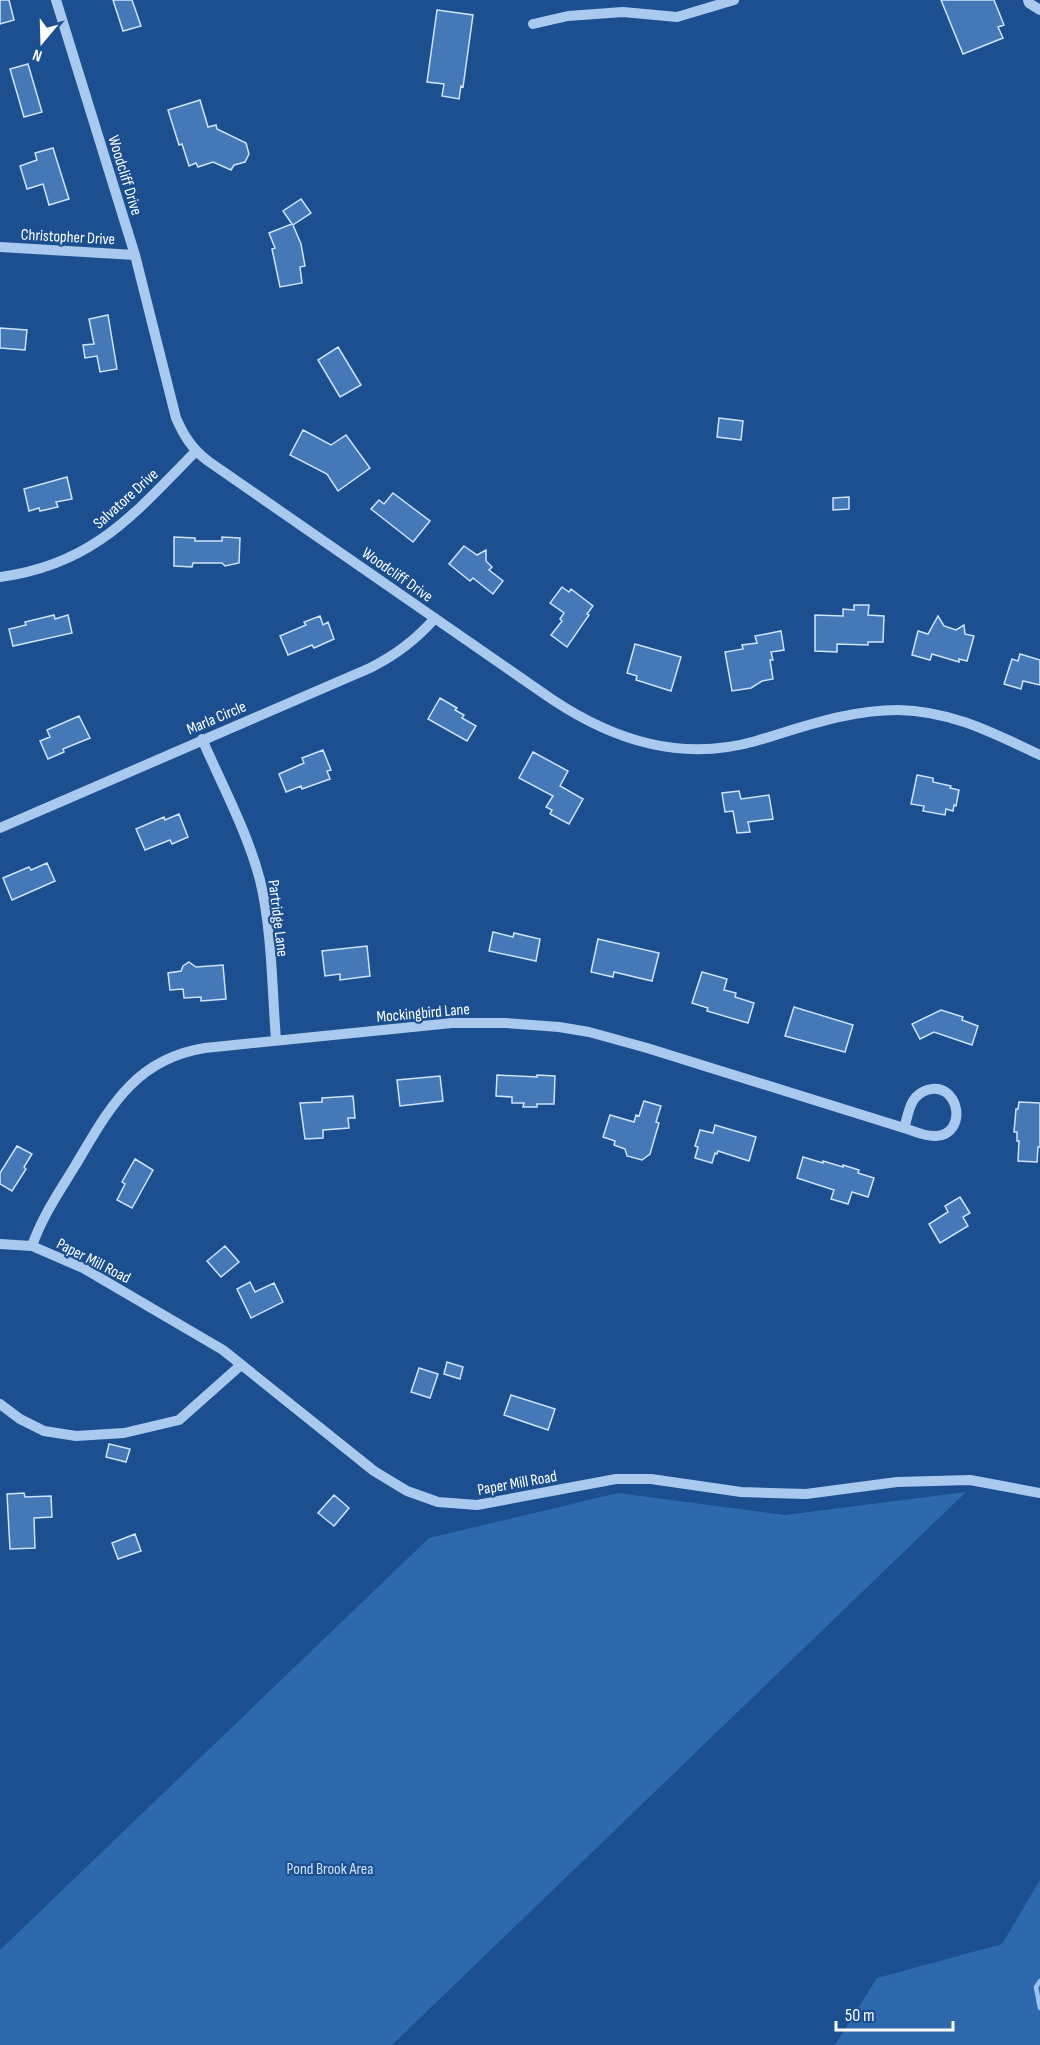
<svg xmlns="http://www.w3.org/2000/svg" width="1040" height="2045" viewBox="0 0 1040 2045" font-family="'Sofia Sans Condensed',sans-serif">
  <rect width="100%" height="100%" fill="#1b4f8f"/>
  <path fill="#2e69ad" d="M 966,1492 L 392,2045 L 0,2045 L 0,1950 L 429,1538 L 618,1493 L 785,1515 Z
    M 1040,1880 L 1040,2045 L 835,2045 L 877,1978 L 1002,1944 Z"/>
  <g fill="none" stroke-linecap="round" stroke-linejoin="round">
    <path stroke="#9cc4f0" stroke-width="4.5" d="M 1040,1981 L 1036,1987 L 1040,2008"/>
  </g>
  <path fill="#4478b7" stroke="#cfe3fa" stroke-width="1.5" d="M 0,0 L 9,0 L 14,20 L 0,24 Z
    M 113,0 L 132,0 L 141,26 L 123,31 Z
    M 941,0 L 994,0 L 1004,25 L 998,27 L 1003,38 L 963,54 Z
    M 437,10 L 473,15 L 463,87 L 461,86 L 459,99 L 442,96 L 444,84 L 427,82 Z
    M 28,64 L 42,112 L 24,117 L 10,69 Z
    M 200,100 L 208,127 L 216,125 L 217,129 L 246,143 L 249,154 L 245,162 L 234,165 L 231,170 L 213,162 L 198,167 L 196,163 L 189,166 L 182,144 L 179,145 L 168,110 Z
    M 53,148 L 69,199 L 49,205 L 43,184 L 27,189 L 20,166 L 37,160 L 35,153 Z
    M 301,199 L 311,213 L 293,225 L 301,244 L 305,266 L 300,267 L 302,283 L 280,287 L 272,249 L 275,248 L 269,233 L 292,224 L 283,211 Z
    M 108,315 L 117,369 L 100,372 L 97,356 L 85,358 L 83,345 L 94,344 L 89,319 Z
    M 0,328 L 27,330 L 25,350 L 0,348 Z
    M 338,347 L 361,385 L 340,397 L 318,360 Z
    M 719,418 L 743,421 L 741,440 L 717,437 Z
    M 303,430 L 331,445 L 346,435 L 370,468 L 338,491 L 327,474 L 290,455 Z
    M 67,477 L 72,499 L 56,502 L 58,507 L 40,511 L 39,508 L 29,511 L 24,489 Z
    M 393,493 L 430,521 L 413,542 L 371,509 L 379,500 L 384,504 Z
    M 849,497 L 849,509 L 833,510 L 833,498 Z
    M 174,537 L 195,538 L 195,541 L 222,541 L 222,537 L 240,538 L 239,563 L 225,566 L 222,563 L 193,563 L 192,567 L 174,566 Z
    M 464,546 L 477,555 L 486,550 L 486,561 L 492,567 L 489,570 L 503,581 L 493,594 L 473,578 L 470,581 L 449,564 Z
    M 562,587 L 569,592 L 571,589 L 593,606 L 587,614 L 589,615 L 567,647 L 551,635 L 562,621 L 560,619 L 564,613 L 550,603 Z
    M 854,605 L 869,605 L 868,615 L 884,616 L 883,642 L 868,642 L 868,645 L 837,644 L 837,652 L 815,651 L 815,615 L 843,616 L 843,609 L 854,610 Z
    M 54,615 L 55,619 L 68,615 L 72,633 L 13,646 L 9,629 L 26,625 L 25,622 Z
    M 320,616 L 323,625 L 328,622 L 334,639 L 314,648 L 312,645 L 288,655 L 280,636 L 306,625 L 304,622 Z
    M 938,616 L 944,626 L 956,630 L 964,625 L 965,634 L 974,636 L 967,661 L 959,659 L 959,662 L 932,654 L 930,660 L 912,655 L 918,631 L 928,634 Z
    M 781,631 L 784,650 L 771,652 L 773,660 L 770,660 L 773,679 L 762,681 L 751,688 L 732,691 L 725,652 L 743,649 L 742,645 L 757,643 L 755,636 Z
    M 635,644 L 681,657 L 671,691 L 636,680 L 637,676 L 627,673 Z
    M 1020,654 L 1040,660 L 1040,685 L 1023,681 L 1021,689 L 1004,684 L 1012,659 L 1018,661 Z
    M 440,698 L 457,708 L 455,710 L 464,715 L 462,718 L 476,726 L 467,741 L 428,719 Z
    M 79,716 L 90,738 L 63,749 L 64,752 L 48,759 L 40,741 L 50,737 L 47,730 Z
    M 323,750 L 331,770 L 327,771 L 330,779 L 302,789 L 301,786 L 286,792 L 279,774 L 304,763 L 302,758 Z
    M 533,752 L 568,771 L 560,786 L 583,799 L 569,824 L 550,814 L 552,810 L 546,807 L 553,796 L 519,778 Z
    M 917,775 L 933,778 L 933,782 L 951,786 L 950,788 L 959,790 L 956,806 L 954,805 L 953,811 L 946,809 L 945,815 L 923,811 L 924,806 L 911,804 Z
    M 739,791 L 741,799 L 769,795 L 773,819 L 748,822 L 750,832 L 737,833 L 733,811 L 725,812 L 722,793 Z
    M 179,814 L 188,837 L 172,844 L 170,840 L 145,850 L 136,829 L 164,817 L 165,820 Z
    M 47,863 L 55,881 L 12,900 L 3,878 L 29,867 L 31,870 Z
    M 493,932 L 513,937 L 514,933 L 540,939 L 536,961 L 489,951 Z
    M 598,939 L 659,953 L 652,981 L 614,972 L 613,977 L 591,972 Z
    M 367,946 L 370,976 L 340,980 L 340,974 L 325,976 L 322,951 Z
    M 189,962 L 196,967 L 223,965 L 226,999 L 201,1001 L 201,997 L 184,998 L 183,989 L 170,990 L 168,973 L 181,971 L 183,966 Z
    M 702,972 L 727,979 L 724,990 L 736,993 L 735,997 L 754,1003 L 748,1023 L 707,1011 L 708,1008 L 692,1003 Z
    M 794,1007 L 853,1025 L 845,1052 L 785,1036 Z
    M 941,1010 L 963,1017 L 962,1020 L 978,1026 L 972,1045 L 934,1032 L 920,1039 L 912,1024 Z
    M 497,1075 L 537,1077 L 537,1075 L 555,1076 L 554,1104 L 537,1104 L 537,1107 L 523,1107 L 524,1103 L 512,1103 L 512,1097 L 496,1096 Z
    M 440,1076 L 443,1101 L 400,1106 L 397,1080 Z
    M 353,1096 L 355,1118 L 348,1118 L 349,1128 L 323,1130 L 323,1138 L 305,1139 L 300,1103 L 322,1102 L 322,1098 Z
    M 644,1101 L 661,1106 L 656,1122 L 659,1123 L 650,1154 L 642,1160 L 627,1156 L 625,1149 L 614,1145 L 615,1141 L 603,1137 L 610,1115 L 634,1122 L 636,1115 L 639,1116 Z
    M 1019,1102 L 1040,1103 L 1040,1147 L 1038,1147 L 1037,1162 L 1018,1161 L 1019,1141 L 1017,1141 L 1017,1132 L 1014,1132 L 1016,1109 L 1018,1109 Z
    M 715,1125 L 756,1137 L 749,1161 L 718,1151 L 717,1154 L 715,1153 L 712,1163 L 695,1158 L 698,1147 L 695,1146 L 700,1130 L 713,1133 Z
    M 17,1146 L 32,1154 L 24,1167 L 26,1169 L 12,1191 L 0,1184 L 0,1173 Z
    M 803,1157 L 823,1163 L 823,1161 L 843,1167 L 843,1165 L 859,1170 L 858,1173 L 874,1178 L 868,1197 L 852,1192 L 848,1204 L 831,1199 L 834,1190 L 797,1178 Z
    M 135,1159 L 153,1170 L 132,1208 L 117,1200 L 125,1184 L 122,1182 Z
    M 960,1197 L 970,1213 L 963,1217 L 968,1226 L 940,1243 L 929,1224 L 948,1212 L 945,1206 Z
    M 225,1246 L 239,1262 L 221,1277 L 207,1261 Z
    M 250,1282 L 255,1292 L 274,1283 L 283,1302 L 251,1318 L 237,1289 Z
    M 447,1362 L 463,1367 L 460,1379 L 444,1374 Z
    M 419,1368 L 438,1374 L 430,1398 L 411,1392 Z
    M 511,1395 L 555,1409 L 548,1430 L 504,1415 Z
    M 109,1444 L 130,1449 L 126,1462 L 106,1457 Z
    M 24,1493 L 25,1497 L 51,1496 L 52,1517 L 34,1518 L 35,1548 L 10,1549 L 7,1494 Z
    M 334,1495 L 349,1508 L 334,1526 L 318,1513 Z
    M 135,1534 L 141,1551 L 118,1559 L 112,1543 Z"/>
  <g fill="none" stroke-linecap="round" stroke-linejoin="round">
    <path stroke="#a9c9ee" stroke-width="10" d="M 56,0 L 135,255 L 176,418 C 184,436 192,449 208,461 L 553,700 C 615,741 682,762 756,741 C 803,727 848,710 898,710 C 952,711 993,733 1040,755
      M 1028,0 L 1029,3 L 1040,10
      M 533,24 L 568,16 L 623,12 L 677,17 L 734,0
      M 0,247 L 135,255
      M 0,577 C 93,565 134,514 196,451
      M 202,739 C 222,785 247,831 260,880 C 272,929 272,989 276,1040
      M 0,828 L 370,668 C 396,655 416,640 435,618
      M 0,1244 L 32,1246 L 83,1268 L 223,1350 L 374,1471 L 407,1491 L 438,1502 L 477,1505 L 616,1479 L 651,1479 L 741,1492 L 806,1494 L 897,1482 L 970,1480 L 1040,1493
      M 32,1246 C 42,1217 59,1192 75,1166 C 109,1109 134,1059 205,1048 L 452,1023 L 506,1023 L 559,1027 L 589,1032 L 647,1048 L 904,1128 C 914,1131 925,1137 936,1136 C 969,1134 959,1080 927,1090 C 921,1092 916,1096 913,1101 C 908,1109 907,1120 904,1128
      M 0,1404 L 20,1419 L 44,1431 L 76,1436 L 124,1433 L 179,1420 L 241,1365"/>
  </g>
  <g text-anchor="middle" stroke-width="4.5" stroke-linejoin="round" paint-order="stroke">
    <g font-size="16" fill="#fff" stroke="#1b4f8f">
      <text transform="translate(126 175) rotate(73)" y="6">Woodcliff Drive</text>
      <text transform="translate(68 236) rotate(3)" y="6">Christopher Drive</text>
      <text transform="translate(125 498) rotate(-42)" y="6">Salvatore Drive</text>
      <text transform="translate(398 574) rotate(35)" y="6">Woodcliff Drive</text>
      <text transform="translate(216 717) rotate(-23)" y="6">Marla Circle</text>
      <text transform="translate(279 918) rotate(83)" y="6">Partridge Lane</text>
      <text transform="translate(423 1012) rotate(-5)" y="6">Mockingbird Lane</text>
      <text transform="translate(94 1260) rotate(27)" y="6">Paper Mill Road</text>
      <text transform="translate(517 1482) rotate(-10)" y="6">Paper Mill Road</text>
    </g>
    <g font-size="16" fill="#cfe3fa" stroke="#1b4f8f">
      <text x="330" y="1874">Pond Brook Area</text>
    </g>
  </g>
  <g transform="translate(42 42) rotate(199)" stroke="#1b4f8f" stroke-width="4.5" paint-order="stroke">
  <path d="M0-4.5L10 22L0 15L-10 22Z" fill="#ffffff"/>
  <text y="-9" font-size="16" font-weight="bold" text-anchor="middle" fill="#ffffff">N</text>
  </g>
  <path d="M836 2021v9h117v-9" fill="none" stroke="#ffffff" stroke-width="3"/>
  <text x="845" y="2021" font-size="18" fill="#ffffff" stroke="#1b4f8f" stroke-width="4.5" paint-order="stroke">50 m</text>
</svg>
